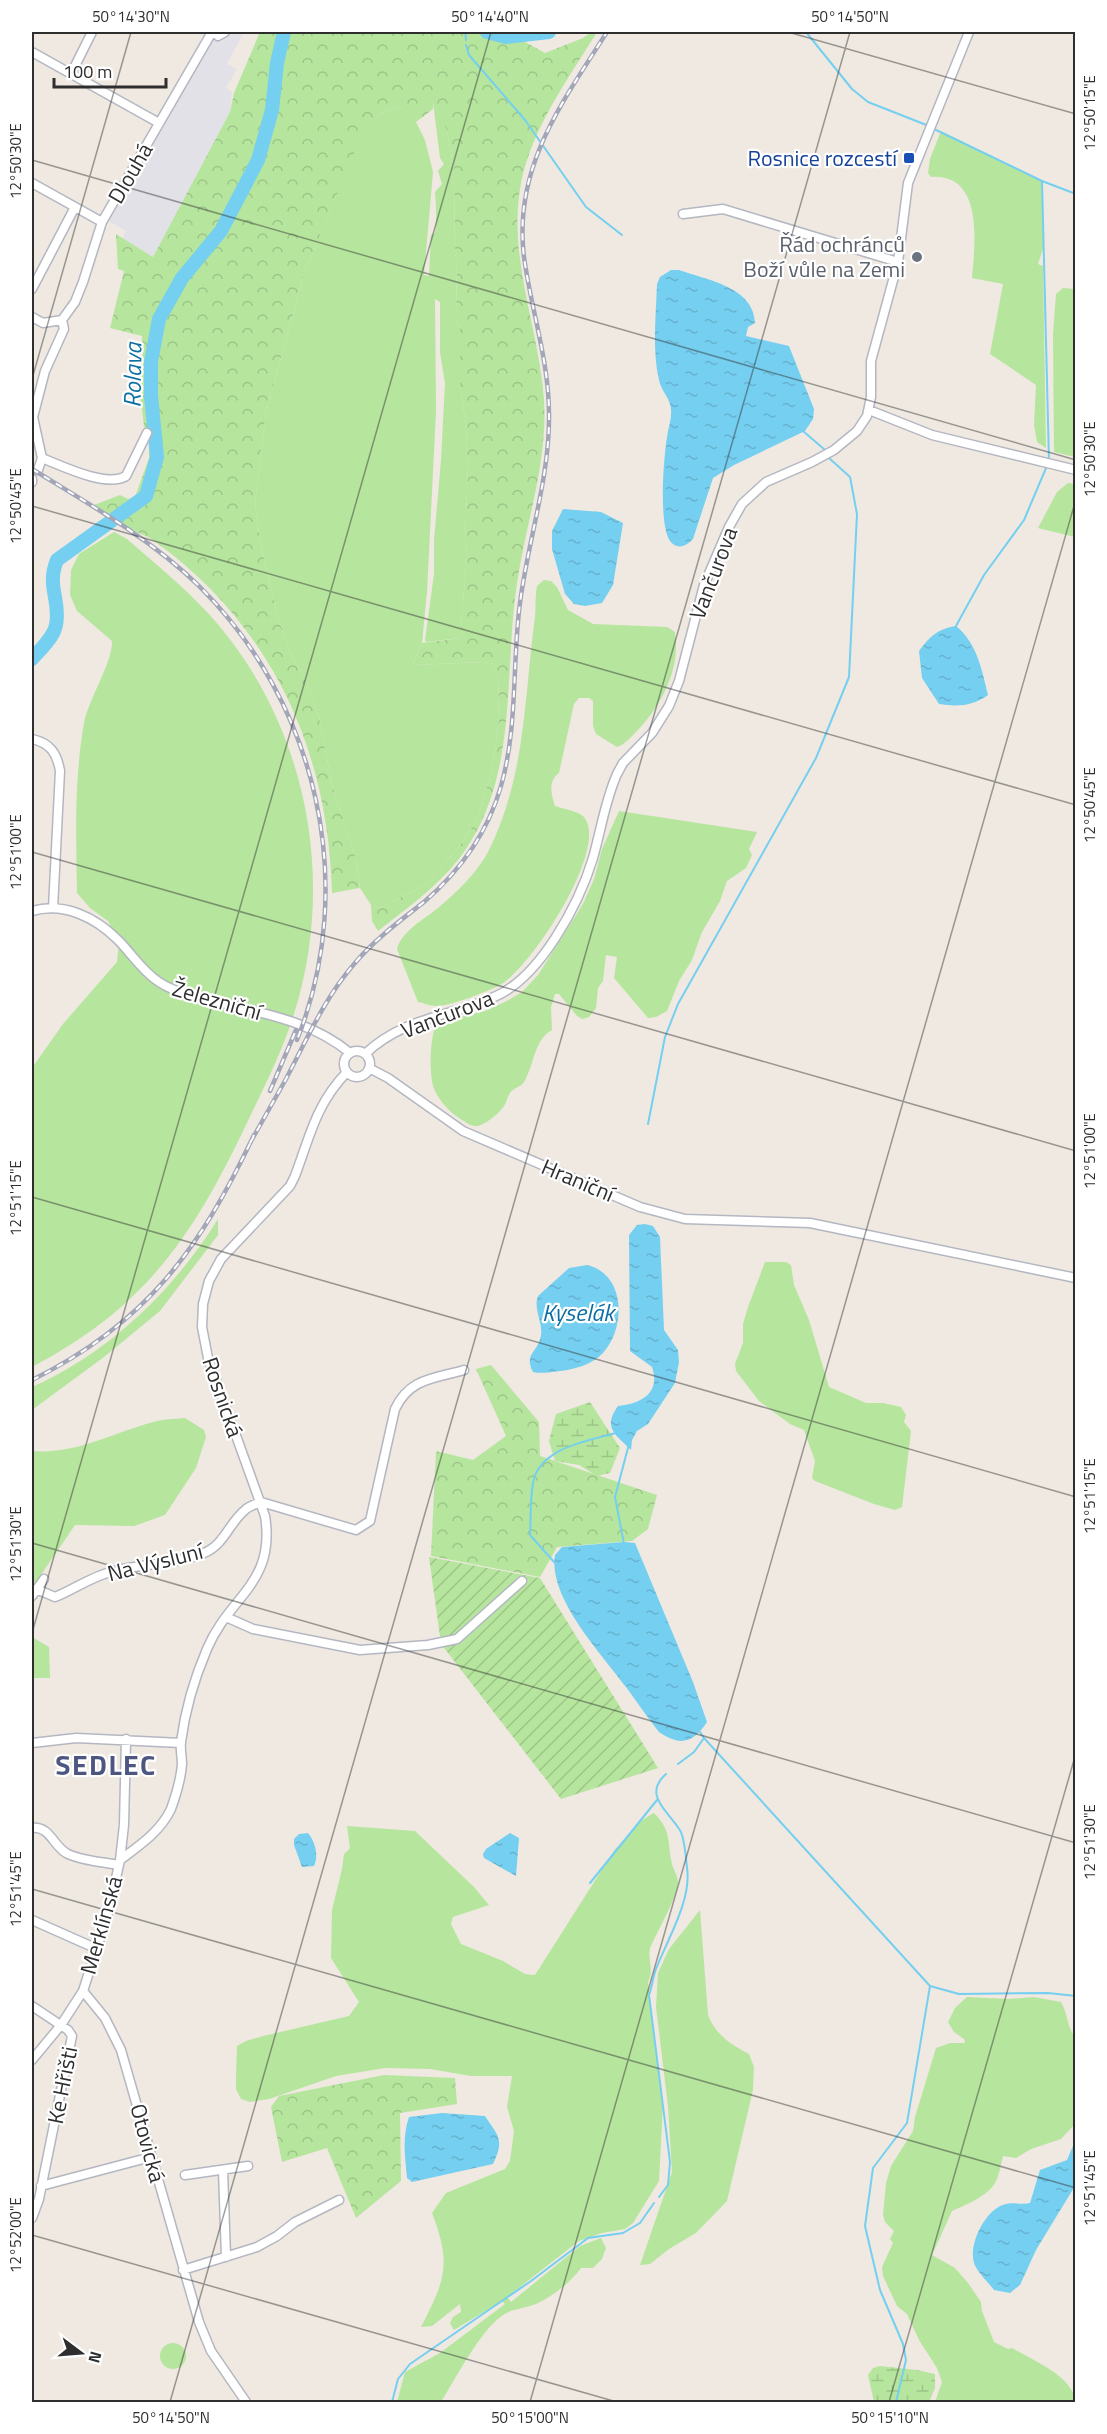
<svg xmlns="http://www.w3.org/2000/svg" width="1107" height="2434" viewBox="0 0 1107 2434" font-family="'Titillium Web',sans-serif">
  <defs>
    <pattern id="forest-crowns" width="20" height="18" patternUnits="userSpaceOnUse" patternTransform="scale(1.5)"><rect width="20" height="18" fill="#b6e59e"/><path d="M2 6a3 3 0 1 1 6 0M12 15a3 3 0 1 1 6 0" fill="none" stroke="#9dc588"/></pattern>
    <pattern id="wetland-marsh" width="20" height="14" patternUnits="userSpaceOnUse" patternTransform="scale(1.5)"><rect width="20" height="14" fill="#b6e59e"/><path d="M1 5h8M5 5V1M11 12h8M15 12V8" fill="none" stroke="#9dc588"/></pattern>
    <pattern id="garden-furrows" width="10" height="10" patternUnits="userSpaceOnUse" patternTransform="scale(1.5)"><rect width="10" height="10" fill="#b6e59e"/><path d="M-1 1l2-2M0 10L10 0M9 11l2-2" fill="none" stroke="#9dc588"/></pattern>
    <pattern id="water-ripples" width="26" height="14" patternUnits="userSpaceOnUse" patternTransform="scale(1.5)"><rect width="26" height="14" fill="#75cff0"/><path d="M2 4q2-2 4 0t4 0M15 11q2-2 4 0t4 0" fill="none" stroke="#66b2ce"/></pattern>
  </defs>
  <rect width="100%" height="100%" fill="#efe9e1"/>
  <path fill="#e3e1e8" d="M 229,32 L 244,32 L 227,64 L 237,69 L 226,88 L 232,92 L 230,112 L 153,257 L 122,238 L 126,231 L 107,220 L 213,38 L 222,42 Z"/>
  <path fill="#b6e59e" d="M 433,102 L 438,107 L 447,130 L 454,171 L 455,255 L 457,258 L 456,320 L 460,329 L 460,386 L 467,431 L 466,444 L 468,464 L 465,540 L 467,555 L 461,626 L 463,634 L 461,638 L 426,642 L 425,640 L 434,574 L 434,540 L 441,460 L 445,383 L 440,353 L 440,302 L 435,299 L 436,412 L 427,592 L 422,643 L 413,663 L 416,665 L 484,662 L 493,664 L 498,676 L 499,719 L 492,770 L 478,817 L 463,842 L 427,884 L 380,908 L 375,905 L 371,905 L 360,888 L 356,859 L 332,785 L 319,717 L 307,683 L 290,652 L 278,618 L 260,541 L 255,502 L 266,412 L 304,274 L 364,129 L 381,113 L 400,107 L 416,122 L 425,140 L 433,172 L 424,275 L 429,276 L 431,235 L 435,233 C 437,218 436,206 435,192 L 442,184 L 438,171 L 444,164 L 440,158 Z
    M 941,131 L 1043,181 L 1043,249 L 1038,264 L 1043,266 L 1046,448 L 1037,442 L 1034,425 L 1036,385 L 990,354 L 1003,284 L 972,278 C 975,244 984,173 931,177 L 928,173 L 930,159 Z
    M 1075,285 L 1075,457 L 1054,452 L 1053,334 L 1056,294 L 1063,288 L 1074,289 Z
    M 1068,483 L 1075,484 L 1075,537 L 1038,528 L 1057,492 Z
    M 114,532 L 127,539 C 159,567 193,594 221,628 C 309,735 336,885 293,1017 C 281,1055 262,1091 245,1127 C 192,1238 144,1308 32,1367 L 32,1068 L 63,1024 L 117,962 L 119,941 L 108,921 L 90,908 L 77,893 C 76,836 74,780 84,723 C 89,698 113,662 112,641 L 77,611 L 70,595 L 71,570 L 79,554 Z
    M 544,580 L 551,581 L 557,587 L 568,610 L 593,624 L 667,627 L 675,632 C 681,669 661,707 635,733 C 629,739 625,744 617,747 L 596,734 L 593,726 L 593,701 L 589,698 L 579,698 L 574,704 L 559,773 C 548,781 551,794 555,806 C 563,809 579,811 584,817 C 610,848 530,969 500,985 C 486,992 451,1006 436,1006 C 430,1006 424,1003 418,1002 L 397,949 C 402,931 423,920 438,908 C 457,892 478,872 489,850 C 526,775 524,698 535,617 C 536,607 535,596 537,586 Z
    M 619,811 L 757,832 L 749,849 L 752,855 L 746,868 L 727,881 L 720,901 L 702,932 L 692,960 L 679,981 L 667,1011 L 656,1017 L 648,1018 L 614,978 L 617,957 L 606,955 L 603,981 L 598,988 L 596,1008 L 589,1017 L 582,1019 L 577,1016 L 559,994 L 555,994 L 551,1007 L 552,1030 C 534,1039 534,1066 524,1082 C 521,1087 513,1088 510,1093 C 507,1097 507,1102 504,1106 C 500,1113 483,1127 475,1126 C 470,1126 464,1121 459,1118 C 448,1111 437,1098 433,1086 C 429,1068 430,1044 435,1026 L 452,1019 L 485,1011 L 505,1002 L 522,992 L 538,975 L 583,904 L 594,879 L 602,849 Z
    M 218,1219 L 218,1235 L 160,1311 L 104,1357 L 32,1410 L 32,1387 C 110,1352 173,1291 218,1219 Z
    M 765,1262 L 786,1262 L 791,1265 L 794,1285 L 809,1320 L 829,1387 L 866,1403 L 883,1403 L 901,1407 L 906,1415 L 904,1422 L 911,1431 L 902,1507 L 895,1510 L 874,1504 L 815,1481 L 812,1478 L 815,1461 L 804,1430 L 790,1424 L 759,1401 L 736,1371 L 735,1364 L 743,1343 L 743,1324 L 748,1307 Z
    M 185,1418 L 204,1430 L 206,1437 L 196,1468 L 165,1515 L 134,1526 L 75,1525 L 32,1588 L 32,1451 C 74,1455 113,1433 153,1422 C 163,1419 174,1419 185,1418 Z
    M 32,1637 L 49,1647 L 50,1678 L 32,1678 Z
    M 654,1813 C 672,1831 667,1841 672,1864 C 673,1869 678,1876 678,1882 C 678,1896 657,1932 651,1946 C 646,1956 655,1969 648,1982 L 663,2104 L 659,2181 L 633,2223 L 625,2229 L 602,2233 L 579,2241 L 507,2297 L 511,2302 L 580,2246 L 601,2238 L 606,2248 L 602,2259 L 593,2268 L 581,2268 C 572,2281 553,2296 538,2303 C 525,2309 510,2308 499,2318 C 478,2335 456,2378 441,2402 L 397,2402 L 405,2372 L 440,2353 L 505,2304 L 502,2301 L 454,2330 L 450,2323 L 453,2317 L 461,2312 L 460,2304 L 432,2326 L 421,2327 C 445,2280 452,2265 432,2213 L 446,2193 L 505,2169 L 510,2161 L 514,2131 L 507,2107 L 512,2076 L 471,2076 L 430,2069 L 385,2068 L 336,2076 L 269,2099 L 250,2102 L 241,2099 L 236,2089 L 236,2078 L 237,2046 L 246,2041 L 263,2036 L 349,2016 L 359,2002 L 331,1958 L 332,1910 L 342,1869 L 344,1854 L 350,1848 L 347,1826 L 415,1831 L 474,1887 L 489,1905 L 453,1917 L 451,1924 L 461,1944 L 503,1961 L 525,1974 L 535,1975 L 615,1849 C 631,1837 634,1822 654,1813 Z
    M 700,1910 L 708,2015 C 716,2035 730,2044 749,2054 L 754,2067 L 753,2090 L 727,2201 L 696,2233 L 669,2249 L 650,2264 L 640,2265 L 672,2172 L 668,2106 L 656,2007 L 658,1973 L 669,1949 Z
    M 967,1997 L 1008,1999 L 1034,1997 L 1061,2002 C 1068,2014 1067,2027 1075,2037 L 1074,2125 L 1061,2139 L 1031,2149 L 1016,2158 L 1003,2156 C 1001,2163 1000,2172 997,2179 C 990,2196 967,2204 952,2211 L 932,2255 L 955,2268 L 968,2283 L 981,2302 L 982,2311 L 994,2342 L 1008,2349 L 1012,2348 C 1034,2361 1066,2373 1075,2397 L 1074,2402 L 935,2402 L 942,2382 L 937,2368 L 919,2340 L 907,2314 L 897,2306 L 883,2276 L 882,2267 L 893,2243 L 890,2239 L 894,2231 L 885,2222 L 883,2215 L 886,2183 L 891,2166 L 913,2131 L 915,2117 L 936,2048 L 950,2043 L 965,2043 L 964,2039 L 954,2032 L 948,2022 L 955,2008 Z
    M160 2356a13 13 0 1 1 26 0a13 13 0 1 1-26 0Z"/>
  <path fill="url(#forest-crowns)" d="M 260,32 L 507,32 L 545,53 L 583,38 L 591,32 L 597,32 C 568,79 532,128 521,183 C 507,258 539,327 544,400 C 548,461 526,523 517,583 C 503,676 520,781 458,860 C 436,888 406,909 378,931 L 372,921 L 371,905 L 375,905 L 380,908 L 427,884 L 463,842 L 478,817 L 492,770 L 499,719 L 498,676 L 493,664 L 484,662 L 416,665 L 413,663 L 422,643 L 461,638 L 463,634 L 461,626 L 467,555 L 465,540 L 468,464 L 466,444 L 467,431 L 460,386 L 460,329 L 456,320 L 457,258 L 455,255 L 454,171 L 447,130 L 433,102 L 433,109 L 416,122 L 400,107 L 381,113 L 364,130 L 304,274 L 266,412 L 255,502 L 260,541 L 278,618 L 290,652 L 307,683 L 319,717 L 332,785 L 356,859 L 360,888 L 332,893 C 328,748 272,626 153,540 C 148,536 142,535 137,532 C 122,525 108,514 94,505 L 120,495 L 128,499 L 135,497 L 149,458 L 149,442 L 146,441 L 139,387 L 143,369 L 142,336 L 110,328 L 124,271 L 118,269 L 116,234 L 153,257 L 230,112 L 234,93 Z
    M 491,1365 L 539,1422 L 540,1456 L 657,1495 L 648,1529 L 632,1541 L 557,1547 L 540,1577 L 431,1556 L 436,1451 L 473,1460 L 506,1436 L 476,1369 Z
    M 384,2075 L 455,2078 L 457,2104 L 400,2113 L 401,2181 L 356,2218 L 327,2148 L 282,2162 L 271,2107 L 279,2096 Z"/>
  <path fill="url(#wetland-marsh)" d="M 590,1402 L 620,1448 L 610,1473 L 597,1476 L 579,1465 L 555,1461 L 549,1441 L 556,1414 Z
    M 880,2366 L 917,2370 L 935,2374 L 935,2388 L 929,2402 L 874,2402 L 868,2375 L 873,2368 Z"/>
  <path fill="url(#garden-furrows)" d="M 429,1557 L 540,1578 L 658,1768 L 561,1799 L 441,1644 Z"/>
  <path fill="url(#water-ripples)" d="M 671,270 L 679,270 C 707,280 754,287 755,323 L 748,327 L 746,336 L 789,346 L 814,409 L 813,419 L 805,431 L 734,465 L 713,478 L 693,539 C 688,544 681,550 673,544 C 657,534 664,455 667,437 C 668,428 672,419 671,410 C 671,399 661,391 659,380 C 652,350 656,315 657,284 L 660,277 Z
    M 563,509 L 601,512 L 623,523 L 613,585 L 602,603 L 585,606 L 574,604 L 565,594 L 552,549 L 552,531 Z
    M 956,626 C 977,643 982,670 988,695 C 973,706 957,707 939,704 L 922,678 L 919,651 C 931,635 938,629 956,626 Z
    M 645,1224 L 653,1226 L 660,1237 L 664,1330 L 678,1350 L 679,1362 L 675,1383 L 648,1424 L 637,1431 L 632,1440 L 631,1450 C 616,1435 602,1428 618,1406 C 641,1404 661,1393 652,1367 L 630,1351 L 629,1235 L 637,1225 Z
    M 587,1265 C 626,1274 626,1328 603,1353 C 591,1365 576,1369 560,1371 C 552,1372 541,1374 533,1372 C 523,1353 539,1352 541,1335 C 543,1323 533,1308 538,1296 L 569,1268 Z
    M 624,1542 L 635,1543 L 693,1682 L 707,1722 C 693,1744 679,1746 659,1732 C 647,1717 637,1702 626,1687 C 602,1654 548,1598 555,1555 L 562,1547 Z
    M 308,1833 C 315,1841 319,1856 314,1866 L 302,1867 L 294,1845 L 294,1839 L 299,1834 Z
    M 510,1833 L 519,1838 L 516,1876 L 484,1858 L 483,1854 L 486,1849 Z
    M 442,2113 L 485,2116 C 498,2136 505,2139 493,2164 L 412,2182 L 407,2178 C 405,2157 402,2137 409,2117 Z
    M 1075,2141 L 1075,2186 L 1036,2250 L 1020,2285 L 1010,2293 L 994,2290 C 988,2282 977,2272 974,2263 C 968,2244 986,2208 1006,2204 C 1013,2202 1022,2205 1030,2203 L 1040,2170 L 1067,2160 Z"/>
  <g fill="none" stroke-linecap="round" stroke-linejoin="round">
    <path stroke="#75cff0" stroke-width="2" d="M 465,32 L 466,40
      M 806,32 L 852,89 L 868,102 L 929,126
      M 466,45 L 469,55 L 525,120 L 586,207 L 622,235
      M 934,129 L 1042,181 L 1076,194
      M 803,431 L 825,450
      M 956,626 L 984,575 L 1024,520 L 1049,461 L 1042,181
      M 648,1124 L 665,1037 L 678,1004 L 816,758 L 849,677 L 857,514 L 850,477 L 829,458
      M 624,1544 L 615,1497 L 629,1444
      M 555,1563 L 530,1535 C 531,1518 530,1500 533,1483 C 539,1448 587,1441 616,1433
      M 704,1738 L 930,1986 L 959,1994 L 1048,1993 L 1076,1996
      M 678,1764 L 694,1752 L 704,1738 L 700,1732
      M 590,1883 L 657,1800
      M 659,2197 L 668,2185 L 670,2162 L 649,1995 C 652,1987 653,1977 656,1969 C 667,1940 692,1900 687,1868 C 686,1858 685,1842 681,1832 C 671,1813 641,1796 666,1774
      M 392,2402 L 398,2379 L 410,2364 L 531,2281 L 588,2238 L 623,2233 L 640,2223 L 654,2203
      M 896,2402 L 906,2360 L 903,2344 L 880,2290 L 865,2226 L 873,2168 L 907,2123 L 930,1986"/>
    <path stroke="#75cff0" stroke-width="14" d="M 487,32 L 506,37 L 549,32
      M 32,659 C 40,650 54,637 56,625 C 61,600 46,587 57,560 L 146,496 L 157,457 L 151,396 L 151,362 L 159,319 L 182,278 L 221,231 L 258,160 L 272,110 L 277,63 L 284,32"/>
    <defs>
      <path id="minor" d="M 214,32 L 218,36 L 225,32
        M 32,52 L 159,123
        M 71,74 L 92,32
        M 32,183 L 102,222
        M 683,214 L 723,209 L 898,262
        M 32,289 L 75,207
        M 32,317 L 43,323 L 62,320
        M 62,320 L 75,302 L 83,282 L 102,222 L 212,32
        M 869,410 L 932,435 L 1076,470
        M 42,458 C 62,466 107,488 126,476 L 147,433
        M 38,470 L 42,458 L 33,417 L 45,371 L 64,329 L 62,320
        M 32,482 L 32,479
        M 32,739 C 50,743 57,753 60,771 L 53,908
        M 32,911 C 64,902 95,917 118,940 C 132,954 142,971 159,982 C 174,992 194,996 211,1000 C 259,1013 311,1020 350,1053
        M344 1064a13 13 0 1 1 26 0a13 13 0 1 1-26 0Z
        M 365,1054 C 404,1017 449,1017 494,997 C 540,978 579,904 593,858 C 601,830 605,801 617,774 L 623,763 L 652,733 L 669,706 L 679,681 L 704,585 L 729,527 L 742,504 L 766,482 L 812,462 L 834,450 L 857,431 L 867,416 L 871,397 L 871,361 L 898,262 L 908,183 L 969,32
        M 369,1068 L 388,1078 L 463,1131 L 640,1207 L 685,1219 L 810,1223 L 1076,1278
        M 36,1589 L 55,1597 C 75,1589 92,1576 114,1571 C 143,1563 176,1565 204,1553 C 225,1544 229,1523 245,1510 C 249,1506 256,1504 261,1502 L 356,1530 L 370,1521 L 395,1409 C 410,1378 433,1379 464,1370
        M 32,1596 L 44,1579
        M 226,1617 L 253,1629 L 360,1650 L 428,1645 L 457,1639 L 522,1581
        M 32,1743 L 76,1738 L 181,1743
        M 32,1828 C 51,1826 53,1847 68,1854 C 83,1861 103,1862 119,1865
        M 120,1860 L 124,1825 L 126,1739
        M 32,1920 L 95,1948
        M 83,1991 L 105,2018 L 121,2050 L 199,2322 L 211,2351 L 246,2402
        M 32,2006 L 68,2030 L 72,2036 L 39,2199 L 32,2218
        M 32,2060 L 61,2025 L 83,1991 L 109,1910 L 120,1860 C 140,1845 160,1832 171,1809 C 176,1795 181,1779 182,1764 C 182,1757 180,1749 181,1742 C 185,1711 195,1677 207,1649 C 229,1596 276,1584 265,1516 L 208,1358 L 202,1327 L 203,1304 L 209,1281 L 221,1259 L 290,1186 L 295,1176 C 310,1136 316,1104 347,1072
        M 223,2170 L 226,2257
        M 185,2175 L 248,2166
        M 41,2186 L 151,2157
        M 183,2270 L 257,2247 L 277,2236 L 295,2222 L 339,2200"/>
    </defs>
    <use href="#minor" stroke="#b4b7c1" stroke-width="11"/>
    <use href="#minor" stroke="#fff" stroke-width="8"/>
    <defs>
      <path id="rail" d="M 32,469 C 89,504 151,539 199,586 C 317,703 359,884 297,1040
        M 270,1091 L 296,1030
        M 250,1143 C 262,1122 274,1100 286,1079 C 307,1039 325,997 355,963 C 375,939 400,921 424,902 C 460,871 488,832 501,786 C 518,727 512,663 520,603 C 528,540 550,477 549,414 C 549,361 531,309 524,257 C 513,167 562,103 607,32
        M 32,1380 C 147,1323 200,1249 254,1135"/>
    </defs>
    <use href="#rail" stroke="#a3a6b8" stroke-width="4.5"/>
    <use href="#rail" stroke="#fff" stroke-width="2" stroke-dasharray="7" stroke-linecap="butt"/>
  </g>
  <path fill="none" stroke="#2e2e2e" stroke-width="1.5" stroke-opacity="0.45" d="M 788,32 L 1076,114M 32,160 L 1076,460M 32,379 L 131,32M 32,506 L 1076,805M 32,852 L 1076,1151M 32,1197 L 1076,1497M 32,1543 L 1076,1843M 32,1633 L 491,32M 32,1889 L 1076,2188M 32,2235 L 617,2402M 170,2402 L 850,32M 530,2402 L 1076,499M 889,2402 L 1076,1753"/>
  <rect fill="#1a4fb4" stroke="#fff" stroke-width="2" x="903" y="152" width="12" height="12" rx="3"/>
  <circle fill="#6b7280" stroke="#fff" stroke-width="2" cx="917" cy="257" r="6"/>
  <g text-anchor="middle" stroke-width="4.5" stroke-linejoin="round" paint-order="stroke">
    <g font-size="22" fill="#164399" stroke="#fff" text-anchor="end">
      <text x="897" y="166">Rosnice rozcestí</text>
    </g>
    <g font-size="22" fill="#2e2e2e" stroke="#fff">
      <text transform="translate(130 173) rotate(-60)" y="8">Dlouhá</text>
      <text transform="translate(713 573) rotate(-69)" y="8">Vančurova</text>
      <text transform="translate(217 1000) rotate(16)" y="8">Železniční</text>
      <text transform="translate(447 1014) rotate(-21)" y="8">Vančurova</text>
      <text transform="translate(578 1180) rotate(23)" y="8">Hraniční</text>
      <text transform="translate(223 1397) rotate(71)" y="8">Rosnická</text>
      <text transform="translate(155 1562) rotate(-14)" y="8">Na Výsluní</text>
      <text transform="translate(101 1925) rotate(-74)" y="8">Merklínská</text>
      <text transform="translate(62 2085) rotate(-79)" y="8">Ke Hřišti</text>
      <text transform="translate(148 2143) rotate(75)" y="8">Otovická</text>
    </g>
    <g font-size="22" fill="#5b616d" stroke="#fff" text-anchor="end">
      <text x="905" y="252">Řád ochránců<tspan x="905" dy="25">Boží vůle na Zemi</tspan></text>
    </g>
    <g font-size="24" font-style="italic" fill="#0d6fa3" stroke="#fff">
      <text transform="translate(133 375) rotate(-89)" y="8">Rolava</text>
      <text x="578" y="1321">Kyselák</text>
    </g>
    <g font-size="28" font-weight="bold" letter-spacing="1.5" fill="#4d5680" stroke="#fff">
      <text x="106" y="1775">SEDLEC</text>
    </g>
  </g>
  <rect width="1107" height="2434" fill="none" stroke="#ffffff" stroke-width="66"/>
  <g transform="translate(81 2353) rotate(106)" stroke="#ffffff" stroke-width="4.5" paint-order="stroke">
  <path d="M0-4.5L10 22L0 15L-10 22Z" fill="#2e2e2e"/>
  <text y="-9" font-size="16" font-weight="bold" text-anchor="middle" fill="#2e2e2e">N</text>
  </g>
  <path d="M54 78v9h112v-9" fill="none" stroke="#2e2e2e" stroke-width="3"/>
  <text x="63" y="78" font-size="18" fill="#2e2e2e" stroke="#ffffff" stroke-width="4.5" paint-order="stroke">100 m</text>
  <rect x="33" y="33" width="1041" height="2368" fill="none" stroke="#2e2e2e" stroke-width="2"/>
  <g font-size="15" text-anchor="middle" fill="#2e2e2e">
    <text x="131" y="22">50°14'30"N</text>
    <text x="490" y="22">50°14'40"N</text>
    <text x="850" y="22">50°14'50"N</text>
    <text transform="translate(1090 113) rotate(-90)" y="5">12°50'15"E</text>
    <text transform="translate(16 161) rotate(-90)" y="5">12°50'30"E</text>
    <text transform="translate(1090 459) rotate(-90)" y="5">12°50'30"E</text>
    <text transform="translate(16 506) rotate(-90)" y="5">12°50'45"E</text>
    <text transform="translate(1090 805) rotate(-90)" y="5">12°50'45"E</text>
    <text transform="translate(16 852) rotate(-90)" y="5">12°51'00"E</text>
    <text transform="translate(1090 1151) rotate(-90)" y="5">12°51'00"E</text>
    <text transform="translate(16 1198) rotate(-90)" y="5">12°51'15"E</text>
    <text transform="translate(1090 1496) rotate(-90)" y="5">12°51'15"E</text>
    <text transform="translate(16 1544) rotate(-90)" y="5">12°51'30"E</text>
    <text transform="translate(1090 1842) rotate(-90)" y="5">12°51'30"E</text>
    <text transform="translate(16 1889) rotate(-90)" y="5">12°51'45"E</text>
    <text transform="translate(1090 2188) rotate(-90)" y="5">12°51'45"E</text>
    <text transform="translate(16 2235) rotate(-90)" y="5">12°52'00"E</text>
    <text x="171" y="2423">50°14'50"N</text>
    <text x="530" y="2423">50°15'00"N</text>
    <text x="890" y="2423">50°15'10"N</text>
  </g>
</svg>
